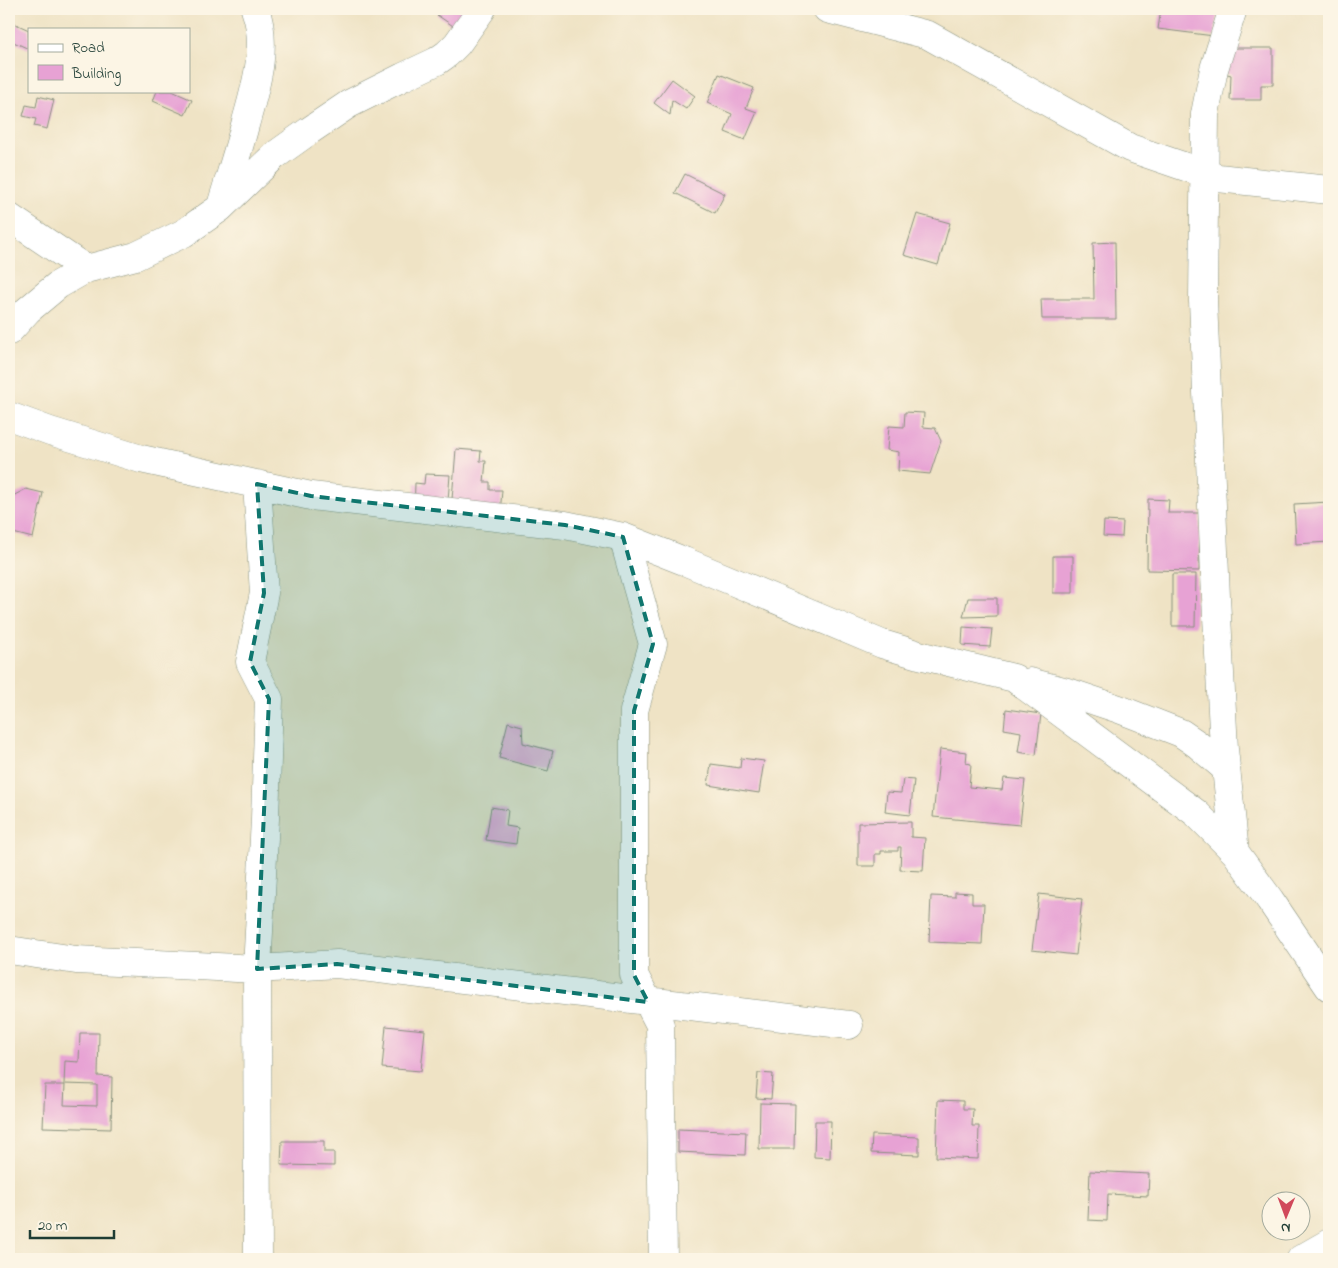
<svg xmlns="http://www.w3.org/2000/svg" width="1338" height="1268" viewBox="0 0 1338 1268" font-family="'Indie Flower',sans-serif">
  <rect width="100%" height="100%" fill="#fcf5e5"/>
  <filter id="ink" filterUnits="userSpaceOnUse"><feTurbulence type="fractalNoise" baseFrequency=".02" numOctaves="2"/><feDisplacementMap in="SourceGraphic" scale="10" xChannelSelector="R" yChannelSelector="G"/><feConvolveMatrix kernelMatrix="1 2 1 2 8 2 1 2 1" color-interpolation-filters="sRGB"/></filter>
  <filter id="wash" filterUnits="userSpaceOnUse"><feTurbulence type="fractalNoise" baseFrequency=".0096" numOctaves="4" result="noise"/><feDisplacementMap in="SourceGraphic" scale="20" xChannelSelector="R" yChannelSelector="G"/><feGaussianBlur stdDeviation="1.12" result="paint"/><feColorMatrix in="noise" values="0 0 0 0 0 0 0 0 0 0 0 0 0 0 0 0 0 1.4 0 .05"/><feComposite in="paint" operator="in"/></filter>
  <g filter="url(#wash)">
    <rect width="100%" height="100%" fill="#efe3c5"/>
    <g id="blocks">
      <path fill="#e7a2d4" d="M 441,9 L 470,9 L 456,28 L 437,15 Z
        M 1161,9 L 1195,13 L 1196,9 L 1218,9 L 1214,36 L 1158,29 Z
        M 9,21 L 29,30 L 29,49 L 9,40 Z
        M 1224,48 L 1273,48 L 1273,85 L 1261,85 L 1261,100 L 1230,100 L 1231,75 L 1224,73 Z
        M 719,74 L 754,88 L 746,108 L 757,112 L 745,140 L 725,132 L 732,114 L 707,103 Z
        M 672,79 L 695,96 L 686,109 L 672,100 L 670,115 L 654,103 Z
        M 157,91 L 172,91 L 192,100 L 185,115 L 153,101 Z
        M 38,96 L 54,100 L 47,129 L 34,126 L 36,119 L 23,116 L 26,105 L 36,107 Z
        M 685,174 L 725,194 L 715,213 L 675,193 Z
        M 917,214 L 950,223 L 938,265 L 904,255 Z
        M 1115,242 L 1116,319 L 1042,319 L 1041,299 L 1094,299 L 1093,243 Z
        M 905,412 L 924,413 L 923,427 L 935,428 L 941,441 L 930,474 L 898,471 L 899,452 L 887,450 L 889,426 L 904,427 Z
        M 456,449 L 481,451 L 480,461 L 486,461 L 484,482 L 490,482 L 490,490 L 502,490 L 500,515 L 451,512 Z
        M 425,474 L 450,475 L 447,514 L 414,513 L 415,483 L 424,484 Z
        M 26,489 L 43,493 L 33,538 L 9,532 L 9,498 Z
        M 1148,499 L 1169,500 L 1168,513 L 1200,513 L 1199,571 L 1147,570 Z
        M 1329,502 L 1329,542 L 1296,544 L 1294,504 Z
        M 1104,521 L 1123,522 L 1122,537 L 1103,536 Z
        M 1053,556 L 1073,556 L 1073,593 L 1053,593 Z
        M 1172,574 L 1196,574 L 1195,626 L 1172,626 Z
        M 968,598 L 997,598 L 997,616 L 963,617 Z
        M 963,627 L 992,629 L 990,647 L 962,645 Z
        M 1006,709 L 1041,714 L 1036,755 L 1018,752 L 1021,732 L 1004,729 Z
        M 508,722 L 522,726 L 523,743 L 553,751 L 548,771 L 499,758 Z
        M 940,749 L 967,752 L 966,763 L 971,764 L 969,787 L 1002,790 L 1004,778 L 1025,780 L 1020,825 L 933,817 Z
        M 741,758 L 764,761 L 759,793 L 708,785 L 711,764 L 740,768 Z
        M 903,779 L 914,780 L 910,815 L 885,812 L 887,792 L 901,793 Z
        M 491,807 L 508,810 L 506,826 L 518,828 L 516,844 L 486,840 Z
        M 911,822 L 911,837 L 925,838 L 923,871 L 900,870 L 901,847 L 898,847 L 898,851 L 881,851 L 881,854 L 875,854 L 875,866 L 858,866 L 858,823 Z
        M 955,892 L 972,893 L 972,904 L 984,904 L 982,944 L 929,942 L 931,896 L 955,897 Z
        M 1039,894 L 1082,899 L 1076,955 L 1032,950 Z
        M 386,1026 L 425,1030 L 421,1071 L 382,1068 Z
        M 80,1033 L 99,1033 L 98,1076 L 112,1077 L 111,1129 L 43,1127 L 45,1085 L 65,1085 L 64,1105 L 97,1106 L 97,1085 L 64,1084 L 65,1061 L 79,1062 Z
        M 758,1073 L 773,1074 L 771,1099 L 756,1098 Z
        M 938,1100 L 963,1101 L 963,1109 L 973,1109 L 972,1126 L 979,1126 L 978,1159 L 936,1157 Z
        M 760,1103 L 795,1104 L 794,1149 L 759,1149 Z
        M 815,1121 L 831,1121 L 830,1158 L 814,1157 Z
        M 678,1129 L 746,1132 L 745,1155 L 678,1152 Z
        M 872,1135 L 919,1137 L 919,1155 L 871,1153 Z
        M 282,1141 L 324,1141 L 324,1152 L 334,1152 L 334,1166 L 281,1165 Z
        M 1090,1171 L 1149,1174 L 1148,1196 L 1108,1194 L 1107,1221 L 1088,1220 Z"/>
    </g>
  </g>
  <g filter="url(#ink)">
    <use href="#blocks" fill-opacity="0" stroke="#87907c" stroke-width="1"/>
    <g fill="none" stroke-linecap="round" stroke-linejoin="round">
      <defs>
        <path id="minor" d="M 827,9 L 928,35 L 1130,148 L 1218,178 L 1329,190
          M 1233,9 L 1214,69 L 1205,114 L 1203,301 L 1216,597 L 1224,749 L 1235,852
          M 221,206 C 229,179 238,152 245,125 C 255,89 269,46 255,9
          M 9,217 L 86,269
          M 9,331 L 28,310 L 58,285 L 86,269 L 136,256 L 184,233 L 220,208 L 274,156 L 309,131 L 349,104 L 403,77 L 437,61 L 447,54 L 457,44 L 482,9
          M 9,416 L 50,431 L 141,459 L 311,496 L 565,525 L 623,537 L 684,561 L 882,644 L 919,655 L 1014,678 L 1196,813 L 1235,852 L 1270,900 L 1329,987
          M 257,484 L 264,593 L 250,662 L 269,699 L 265,819 L 257,969 L 258,1259
          M 623,537 L 653,644 L 634,711 L 634,975 L 660,1025 L 663,1259
          M 1030,682 L 1071,693 L 1119,709 L 1181,733 L 1197,744 L 1226,769
          M 9,950 L 76,960 L 257,969 L 337,964 L 849,1025
          M 1301,1259 L 1329,1243"/>
      </defs>
      <use href="#minor" stroke="#87907c" stroke-width="29"/>
      <use href="#minor" stroke="#fff" stroke-width="28"/>
    </g>
  </g>
  <path fill="#0f766e" fill-opacity="0.2" stroke="#0f766e" stroke-width="4" stroke-dasharray="10 6" stroke-linejoin="round" d="M 257,484 L 311,496 L 565,525 L 623,537 L 653,644 L 634,711 L 634,975 L 648,1002 L 337,964 L 257,969 L 269,699 L 250,662 L 264,593 Z"/>
  <rect width="1338" height="1268" fill="none" stroke="#fcf5e5" stroke-width="30"/>
  <rect x="28" y="28" width="162" height="65" fill="#fcf5e5" stroke="#a4ab9e"/>
  <rect x="38" y="44" width="25" height="8" fill="#ffffff" stroke="#a4ab9e"/>
  <text x="72" y="52" font-size="15" fill="#1f3d34">Road</text>
  <rect x="38" y="65" width="25" height="15" fill="#e7a2d4" stroke="#a4ab9e"/>
  <text x="72" y="78" font-size="15" fill="#1f3d34">Building</text>
  <g transform="translate(1286 1216) rotate(181)"><circle r="24" fill="#fcf5e5" stroke="#a4ab9e"/>
  <path d="M0-4L9 19L0 12L-9 19Z" fill="#d1495b"/>
  <text y="-8" font-size="14" font-weight="bold" text-anchor="middle" fill="#1f3d34">N</text>
  </g>
  <path d="M30 1230v8h84v-8" fill="none" stroke="#1f3d34" stroke-width="2.5"/>
  <text x="38" y="1230" font-size="15" fill="#1f3d34" stroke="#fcf5e5" stroke-width="4" paint-order="stroke">20 m</text>
</svg>
